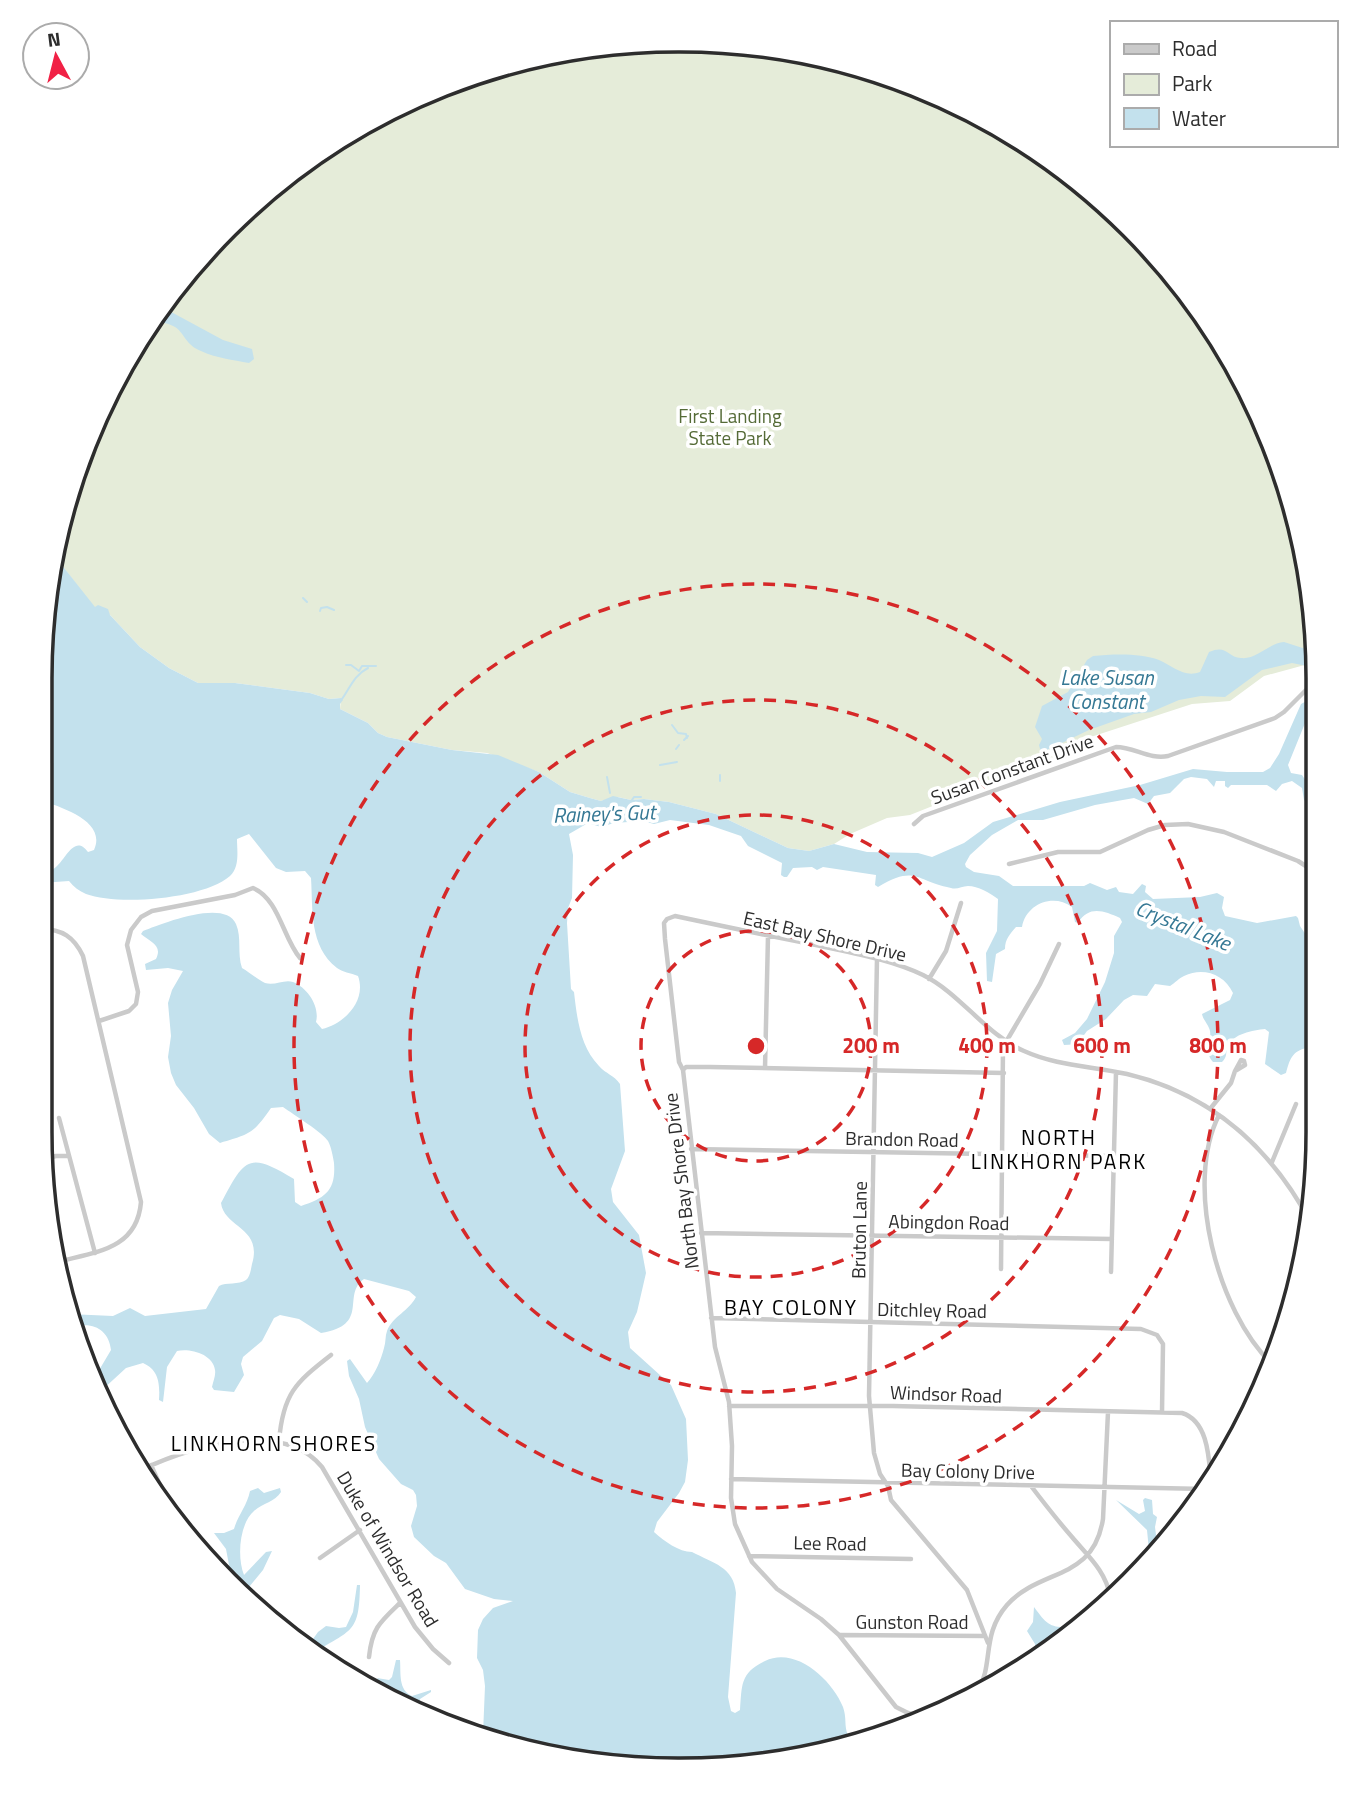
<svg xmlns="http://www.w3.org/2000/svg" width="1358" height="1811" viewBox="0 0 1358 1811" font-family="'Titillium Web',sans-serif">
  <rect width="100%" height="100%" fill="#fff"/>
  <path fill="#e5ecd9" d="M 679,40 L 803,52 L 923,89 L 1034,148 L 1130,227 L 1210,324 L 1284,473 L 1312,596 L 1312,663 L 1264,676 L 1230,701 L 1192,704 L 1057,748 L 1056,750 L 1082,747 L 1079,754 L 1008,776 L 910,815 L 887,818 L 850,834 L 834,844 L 809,851 L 788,848 L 716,814 L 669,802 L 644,799 L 631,800 L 618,797 L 601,801 L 590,798 L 570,792 L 539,772 L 487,753 L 452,750 L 387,737 L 378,733 L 368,723 L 340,709 L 341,698 L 329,699 L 310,693 L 235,683 L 198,683 L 169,668 L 140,647 L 110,615 L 95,609 L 61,564 L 56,551 L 62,513 L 148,324 L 228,227 L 324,148 L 434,89 L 554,53 Z"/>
  <path fill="#c3e1ed" d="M 162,307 L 223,340 L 252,349 L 254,359 L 249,363 C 233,360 216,358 201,351 C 177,341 189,322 151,322 Z
    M 56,551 L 61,564 L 95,607 L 98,605 L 108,609 L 110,615 L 140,647 L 169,668 L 198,683 L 235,683 L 310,693 L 329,699 L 341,698 L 343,700 L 340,704 L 340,709 L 368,723 L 378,733 L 387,737 L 452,750 L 498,755 L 539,772 L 570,792 L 590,798 L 601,801 L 613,796 L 631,800 L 644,799 L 669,802 L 716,814 L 788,848 L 809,851 L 834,844 L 867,852 L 918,853 L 932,857 L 964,843 L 993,822 L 1060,802 L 1140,785 L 1193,769 L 1227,772 L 1263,772 L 1270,768 L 1279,754 L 1301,704 L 1312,698 L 1312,706 L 1288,765 L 1291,773 L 1302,775 L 1312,790 L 1312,802 L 1309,805 L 1304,800 L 1302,788 L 1292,781 L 1282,784 L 1276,791 L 1267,785 L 1231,785 L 1228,788 L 1225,786 L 1225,781 L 1216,781 L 1214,787 L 1207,779 L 1191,777 L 1184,779 L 1170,793 L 1154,796 L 1148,804 L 1134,798 L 1095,805 L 1043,820 L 1018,820 L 992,835 L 970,855 L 965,864 L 966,867 L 974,872 L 999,876 L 1013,886 L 1084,886 L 1090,883 L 1107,890 L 1116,887 L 1119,892 L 1133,894 L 1142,884 L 1146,886 L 1145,892 L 1153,899 L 1200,897 L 1217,893 L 1224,897 L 1222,908 L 1225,916 L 1257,923 L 1296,916 L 1298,918 L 1300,926 L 1312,944 L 1312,1052 L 1307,1048 C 1292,1051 1290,1059 1286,1073 L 1281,1075 L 1265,1064 L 1269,1032 L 1265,1029 C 1253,1030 1233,1034 1228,1046 C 1225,1053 1228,1056 1222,1062 L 1213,1062 C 1203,1050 1212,1044 1210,1031 C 1209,1025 1203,1020 1202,1014 L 1230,1000 L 1233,993 C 1224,974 1203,967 1184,976 C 1179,978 1175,983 1170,986 L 1155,984 L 1147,996 L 1133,995 L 1124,1000 L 1106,1019 L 1087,1031 L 1084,1035 L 1082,1044 L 1064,1045 L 1062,1040 L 1075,1033 L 1087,1019 L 1105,982 L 1114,953 L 1114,936 L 1122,922 L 1120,918 C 1104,911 1089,905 1078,923 L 1075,922 L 1072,907 C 1053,893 1026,904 1022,927 L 1016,927 C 1010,934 1005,939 1005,949 L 996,954 L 992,982 L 987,981 L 986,953 L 997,931 L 998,899 C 990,893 978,886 968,886 C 962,886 957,890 951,888 C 916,882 917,864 878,887 L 875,885 L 876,875 L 823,867 L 817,870 L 812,867 L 793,868 L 787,877 L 784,877 L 781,875 L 782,863 L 748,846 L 741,836 L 709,825 L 670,820 L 654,824 L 643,821 L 614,823 L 601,827 L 588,823 L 569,834 L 573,855 L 572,898 L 568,908 L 567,923 L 571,989 L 574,992 C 577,1018 580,1046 599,1066 C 606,1074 614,1075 620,1084 L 625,1151 L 611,1189 L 613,1202 L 639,1235 L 646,1273 L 637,1312 L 628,1332 L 630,1348 L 671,1385 L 686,1419 L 688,1460 L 685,1482 L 679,1493 L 657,1522 L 654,1532 C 664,1541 679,1552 692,1552 C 713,1563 734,1567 736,1593 L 728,1697 L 731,1711 L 735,1713 L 740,1710 C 742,1685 740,1673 765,1661 C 796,1646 832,1680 843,1707 C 848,1722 842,1727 852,1743 L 720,1769 L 554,1758 L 483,1734 L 485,1686 L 483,1670 L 477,1658 L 478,1630 L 483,1619 L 493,1608 L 513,1601 L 494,1599 L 465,1589 L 446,1563 L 434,1556 L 414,1537 L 411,1526 L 417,1506 L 416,1495 L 413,1490 L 401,1484 L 379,1459 L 365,1427 L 359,1399 L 349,1376 L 347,1361 L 350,1359 L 367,1383 C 375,1374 381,1360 384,1348 C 386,1342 385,1336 387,1331 C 393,1316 409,1311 416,1297 L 409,1291 L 364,1279 C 341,1295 371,1325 321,1333 L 299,1319 L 280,1315 L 274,1318 L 262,1341 L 243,1357 L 241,1364 L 244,1375 L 234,1392 L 214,1390 L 212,1387 C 213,1382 216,1375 215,1370 C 213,1354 190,1348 177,1351 L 167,1367 L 163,1402 L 159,1400 C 160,1384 159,1370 143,1363 L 126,1368 L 101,1391 L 95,1377 L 111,1350 C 109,1330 93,1321 74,1327 L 69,1314 L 113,1316 L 130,1308 L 145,1316 L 206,1309 L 219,1286 C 226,1282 239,1285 246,1280 C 250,1277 251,1269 252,1264 C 263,1227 224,1228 221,1203 C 245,1158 248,1151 294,1179 L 295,1202 L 301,1206 C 326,1198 336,1190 334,1163 C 333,1157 331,1146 328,1141 C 323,1133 293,1114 283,1107 L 271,1108 C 253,1134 250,1134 220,1143 L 209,1134 L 194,1108 L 176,1085 L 171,1073 L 168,1057 L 171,1036 L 168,1003 L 172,990 L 183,971 L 168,968 L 146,970 L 145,964 L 156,959 C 163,945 150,942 141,934 L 143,931 C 161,924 225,898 236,924 C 242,938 237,953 242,968 C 249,972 257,979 265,983 C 275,986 284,979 293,982 C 308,988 320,1007 316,1022 L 322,1029 C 344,1024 367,1001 358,976 C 351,973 342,972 337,968 C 309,946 313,910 311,878 L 305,871 L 286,872 L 276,868 L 249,834 L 237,839 C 237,851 240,867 230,876 C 204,899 118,906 86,894 C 79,891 74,887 69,881 L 41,883 L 41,875 C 47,873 52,871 57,866 C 66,858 75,834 88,852 L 94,850 C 107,821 62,808 41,800 L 41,755 L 49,743 L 46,714 L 47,690 L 41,685 L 42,638 Z
    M 1284,642 L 1312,651 L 1312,667 L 1292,663 L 1262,670 L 1225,697 L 1201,696 L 1179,700 L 1151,712 L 1134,714 L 1089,730 L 1041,753 L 1039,745 L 1042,739 L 1035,727 L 1042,706 L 1068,692 L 1087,660 L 1093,656 C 1113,654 1141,653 1159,660 C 1173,666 1184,678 1200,672 L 1209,652 C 1227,644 1227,657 1241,658 C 1256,660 1269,643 1284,642 Z
    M 258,1488 L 264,1493 L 280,1488 L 281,1492 C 275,1502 263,1503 254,1511 C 239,1524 237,1558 244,1575 L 266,1552 L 272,1551 L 263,1570 L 249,1587 L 250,1603 L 232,1581 L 226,1549 L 214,1533 L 224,1533 L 234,1529 C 238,1515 247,1506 250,1491 Z
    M 1145,1498 L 1152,1500 L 1153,1514 L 1157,1517 L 1155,1527 L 1157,1543 L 1161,1544 L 1176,1530 L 1159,1553 L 1150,1561 L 1147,1530 L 1116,1500 L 1139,1514 L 1145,1511 L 1143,1500 Z
    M 357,1585 L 360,1585 C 359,1631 354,1629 316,1651 L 308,1646 L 318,1632 L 326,1626 L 339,1628 L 346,1627 L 353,1612 Z
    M 1034,1607 C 1048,1626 1050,1628 1075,1627 L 1036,1662 L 1035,1644 L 1027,1631 L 1033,1622 Z
    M 396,1660 L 400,1660 C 401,1673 398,1690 412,1696 L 431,1690 L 431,1692 L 420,1699 L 419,1704 L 424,1714 L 393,1703 L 377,1678 L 389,1680 L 392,1677 Z"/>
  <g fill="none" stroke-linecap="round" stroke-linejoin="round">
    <path stroke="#c3e1ed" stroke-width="2" d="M 303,598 L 307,602
      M 320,611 L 321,608 L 327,607 L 334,610
      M 346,665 L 351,665 L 359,671 L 362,666 L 376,666
      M 342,699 C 350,688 354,675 368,668
      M 672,725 L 678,733 L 686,734 L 687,738
      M 684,740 L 688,736
      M 676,749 L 679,745
      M 660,765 L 677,762
      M 720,775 L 720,781
      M 607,777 L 610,793
      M 632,800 L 634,797 L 641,797"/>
    <path stroke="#cacaca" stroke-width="4.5" d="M 914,824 L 923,816 L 1116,747 C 1134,747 1150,760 1168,756 L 1275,718 L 1284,712 L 1312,684
      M 41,838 L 43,837
      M 1009,864 L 1058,852 L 1100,852 L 1148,830 L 1165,825 L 1188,824 L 1224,832 L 1298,861 L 1312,870
      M 41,929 C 62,929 74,937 83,956 L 141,1202 C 137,1250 95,1252 57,1262
      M 877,958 L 869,1396 L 874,1453 L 880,1474 L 888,1486 L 891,1500 L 967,1590 L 988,1643
      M 929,979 L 946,951 L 961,903
      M 99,1021 L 129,1011 L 136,1004 L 138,992 L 127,945 L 131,930 L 141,917 L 152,911 L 235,895 L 253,888 C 279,899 283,938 300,958
      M 1241,1060 L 1244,1061 L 1245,1065 L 1235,1071 Z
      M 765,1068 L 768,936
      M 683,1070 L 686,1067 L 710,1067 L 1004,1073
      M 1210,1109 L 1231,1083 L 1235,1071
      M 1219,1115 C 1184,1184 1217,1311 1272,1364
      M 59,1118 L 95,1253
      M 691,1149 L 1114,1156
      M 44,1159 L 56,1156 L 69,1156
      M 1272,1162 L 1296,1104
      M 701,1233 L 1112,1239
      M 1001,1269 L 1003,1047 L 1040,984 L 1059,944
      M 1111,1272 L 1116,1072
      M 711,1318 L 1141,1329 L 1157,1335 L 1163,1344 L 1162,1412
      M 729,1406 L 893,1406 L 1182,1413 C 1208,1421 1209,1458 1211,1481
      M 279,1441 C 283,1394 295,1383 331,1355
      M 151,1465 L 168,1503
      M 141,1470 C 190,1447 282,1418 322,1467 L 415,1627 L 433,1649 L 449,1663
      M 731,1479 L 1205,1489
      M 1031,1486 C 1044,1503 1058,1521 1072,1537 C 1087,1555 1106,1571 1110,1596
      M 204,1547 L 213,1554 L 224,1571
      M 749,1556 L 911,1559
      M 320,1558 L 360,1530
      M 840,1635 L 985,1636
      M 369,1657 C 372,1628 380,1622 400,1603
      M 978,1691 C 994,1663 981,1635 1007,1605 C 1041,1567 1093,1582 1103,1519 L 1108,1412
      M 924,1717 L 908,1713 L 896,1707 L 839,1635 L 821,1619 L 777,1589 L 752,1562 L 735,1524 L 731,1498 L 732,1446 L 729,1402 L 715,1347 L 683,1070 L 679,1062 L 665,939 L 664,923 L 667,919 L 675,916 C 722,926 769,936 816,945 C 852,953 889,959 923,975 C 961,994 985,1034 1024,1051 C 1057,1066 1092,1066 1127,1074 C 1211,1094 1271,1148 1311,1223"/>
  </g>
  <g fill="none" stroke="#d62828" stroke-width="3.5" stroke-dasharray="12 9">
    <circle cx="756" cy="1046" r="115"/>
    <circle cx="756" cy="1046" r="231"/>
    <circle cx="756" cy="1046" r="346"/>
    <circle cx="756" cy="1046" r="462"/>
  </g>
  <g text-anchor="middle" stroke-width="7" stroke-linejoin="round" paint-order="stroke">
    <g font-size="19" fill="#556b37" stroke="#fff">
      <text x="730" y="423">First Landing<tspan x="730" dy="22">State Park</tspan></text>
    </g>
    <g font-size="19" fill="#2d2d2d" stroke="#fff">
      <text transform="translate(1012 769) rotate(-20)" y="7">Susan Constant Drive</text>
      <text transform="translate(825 936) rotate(13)" y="7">East Bay Shore Drive</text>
      <text transform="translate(902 1139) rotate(1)" y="7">Brandon Road</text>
      <text transform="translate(681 1181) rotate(-97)" y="7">North Bay Shore Drive</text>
      <text transform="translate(949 1222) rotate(1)" y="7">Abingdon Road</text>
      <text transform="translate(859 1230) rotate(-89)" y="7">Bruton Lane</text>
      <text transform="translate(932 1310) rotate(1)" y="7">Ditchley Road</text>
      <text transform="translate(946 1394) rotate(2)" y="7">Windsor Road</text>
      <text transform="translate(968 1471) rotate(1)" y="7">Bay Colony Drive</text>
      <text transform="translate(830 1543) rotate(1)" y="7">Lee Road</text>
      <text transform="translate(388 1549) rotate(59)" y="7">Duke of Windsor Road</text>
      <text x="912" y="1629">Gunston Road</text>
    </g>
    <g font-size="21" font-style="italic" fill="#357894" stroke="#fff">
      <text x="1107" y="685">Lake Susan<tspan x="1107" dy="24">Constant</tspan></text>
      <text transform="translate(604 814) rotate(-2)" y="7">Rainey's Gut</text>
      <text transform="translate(1183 926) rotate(22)" y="7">Crystal Lake</text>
    </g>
    <g font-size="21" letter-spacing="2" fill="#000" stroke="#fff">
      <text x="1059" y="1145">NORTH<tspan x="1059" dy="24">LINKHORN PARK</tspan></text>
      <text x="791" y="1315">BAY COLONY</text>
      <text x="274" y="1451">LINKHORN SHORES</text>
    </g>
  </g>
  <path d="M0 0H1358V1811H0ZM678 52H680A626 626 0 0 1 1306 678V1132A626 626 0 0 1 680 1758H678A626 626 0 0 1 52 1132V678A626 626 0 0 1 678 52Z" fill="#fff" fill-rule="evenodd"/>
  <path fill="none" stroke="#2d2d2d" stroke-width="3.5" d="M678 52H680A626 626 0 0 1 1306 678V1132A626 626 0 0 1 680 1758H678A626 626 0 0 1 52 1132V678A626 626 0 0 1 678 52Z"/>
  <circle cx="756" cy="1046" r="10" fill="#d62828" stroke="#fff" stroke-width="3.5"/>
  <g font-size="21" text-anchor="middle" font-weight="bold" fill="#d62828" stroke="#fff" stroke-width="7" stroke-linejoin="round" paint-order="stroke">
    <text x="871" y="1053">200 m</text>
    <text x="987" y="1053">400 m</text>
    <text x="1102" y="1053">600 m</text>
    <text x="1218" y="1053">800 m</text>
  </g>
  <rect x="1110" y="21" width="228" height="126" fill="#ffffff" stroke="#ababab" stroke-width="2"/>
  <rect x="1124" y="44" width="35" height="10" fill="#cacaca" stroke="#ababab" stroke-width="2"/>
  <text x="1172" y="56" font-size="21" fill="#2d2d2d">Road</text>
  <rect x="1124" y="74" width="35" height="21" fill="#e5ecd9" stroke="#ababab" stroke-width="2"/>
  <text x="1172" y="91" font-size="21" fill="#2d2d2d">Park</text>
  <rect x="1124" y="108" width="35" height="21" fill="#c3e1ed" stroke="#ababab" stroke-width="2"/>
  <text x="1172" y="126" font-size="21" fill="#2d2d2d">Water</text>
  <g transform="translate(56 56) rotate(353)"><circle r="33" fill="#ffffff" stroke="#ababab" stroke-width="2"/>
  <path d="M0-5L12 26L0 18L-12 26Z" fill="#f12145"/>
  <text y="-10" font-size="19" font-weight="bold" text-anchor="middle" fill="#2d2d2d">N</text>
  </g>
</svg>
